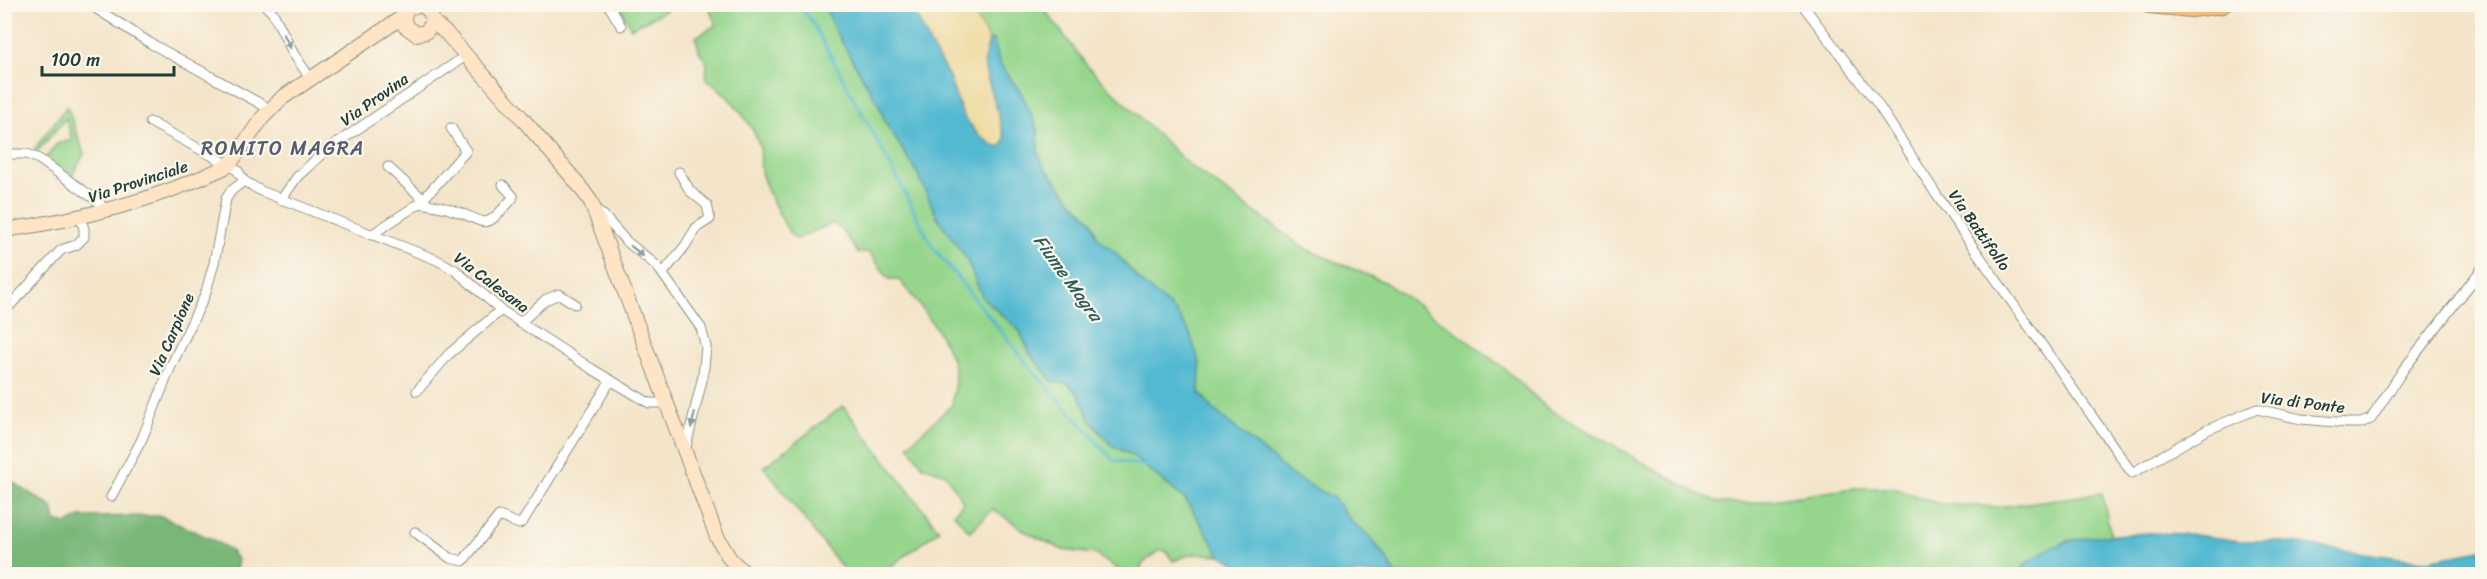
<svg xmlns="http://www.w3.org/2000/svg" width="2487" height="579" viewBox="0 0 2487 579" font-family="Sriracha,sans-serif">
  <rect width="100%" height="100%" fill="#fbf7ec"/>
  <filter id="ink" filterUnits="userSpaceOnUse"><feTurbulence type="fractalNoise" baseFrequency=".0167" numOctaves="2"/><feDisplacementMap in="SourceGraphic" scale="12" xChannelSelector="R" yChannelSelector="G"/><feConvolveMatrix kernelMatrix="1 2 1 2 8 2 1 2 1" color-interpolation-filters="sRGB"/></filter>
  <filter id="wash" filterUnits="userSpaceOnUse"><feTurbulence type="fractalNoise" baseFrequency=".008" numOctaves="4" result="noise"/><feDisplacementMap in="SourceGraphic" scale="24" xChannelSelector="R" yChannelSelector="G"/><feGaussianBlur stdDeviation="1.35" result="paint"/><feColorMatrix in="noise" values="0 0 0 0 0 0 0 0 0 0 0 0 0 0 0 0 0 1.4 0 .05"/><feComposite in="paint" operator="in"/></filter>
  <g filter="url(#wash)">
    <rect width="100%" height="100%" fill="#f4e5ca"/>
    <path fill="#95d68c" stroke="#5a8a60" stroke-width="1.5" d="M 619,5 L 677,5 L 631,28 Z
      M 708,5 L 824,5 L 836,32 L 880,107 L 886,124 L 917,172 L 936,215 L 966,258 L 983,298 L 1019,330 L 1031,355 L 1078,393 L 1091,421 L 1110,444 L 1131,455 L 1186,500 L 1220,555 L 1191,554 L 1173,561 L 1166,551 L 1159,551 L 1142,564 L 1140,574 L 1125,574 L 1095,554 L 1063,550 L 1028,533 L 993,509 L 970,532 L 954,514 L 963,502 L 946,474 L 923,466 L 908,445 L 952,405 C 953,394 957,378 954,367 C 948,340 916,299 898,279 L 889,279 L 869,252 L 858,253 L 843,231 L 833,223 L 796,239 L 790,234 C 780,215 768,196 762,175 C 759,166 762,156 760,148 C 754,124 726,91 706,79 L 707,63 L 699,51 L 696,37 L 716,25 Z
      M 970,5 L 1041,5 L 1088,67 L 1189,165 L 1306,249 L 1384,282 L 1445,324 L 1505,369 L 1548,409 L 1695,492 L 1720,503 L 1752,503 L 1854,488 L 1894,488 L 1939,504 L 1998,507 L 2102,493 L 2111,536 L 2067,541 L 2027,563 L 2018,574 L 1395,574 L 1387,559 L 1368,535 L 1352,522 L 1335,499 L 1294,477 L 1215,411 L 1199,392 L 1200,364 L 1176,312 L 1139,280 L 1116,253 L 1097,237 L 1092,221 L 1073,202 L 1043,165 L 1038,152 L 1038,131 L 1031,114 L 1021,93 L 1000,64 L 993,40 L 989,41 Z
      M 67,106 L 84,154 L 72,176 L 45,159 L 57,144 L 72,140 L 66,118 L 36,153 L 33,151 Z
      M 843,406 L 939,530 L 881,574 L 847,574 L 764,467 Z"/>
    <path fill="#78b778" stroke="#4c7a56" stroke-width="1.5" d="M 4,477 L 52,507 L 55,521 L 68,524 L 80,517 L 161,516 L 211,539 L 229,549 L 238,560 L 235,574 L 5,574 Z"/>
    <path fill="#eeda9e" stroke="#868c69" stroke-width="1.5" d="M 911,5 L 970,5 L 989,41 C 987,51 984,59 985,69 C 988,90 1011,126 1003,146 L 996,147 L 978,135 L 962,114 L 948,75 L 933,50 Z"/>
    <path fill="#52b9d1" stroke="#387b82" stroke-width="1.5" d="M 824,5 L 911,5 L 933,50 L 948,75 L 962,114 L 978,135 L 996,147 L 1002,146 L 1005,139 L 986,72 L 984,61 L 989,41 L 993,40 L 1000,64 L 1021,93 L 1031,114 L 1038,131 L 1038,152 L 1043,165 L 1073,202 L 1092,221 L 1097,237 L 1116,253 L 1139,280 L 1176,312 L 1190,333 L 1200,364 L 1199,393 L 1215,411 L 1294,477 L 1335,499 L 1352,522 L 1368,535 L 1387,559 L 1395,574 L 1266,574 L 1264,571 L 1246,570 L 1220,555 L 1186,500 L 1131,455 L 1110,444 L 1091,421 L 1078,393 L 1069,384 L 1053,382 L 1031,355 L 1019,330 L 983,298 L 966,258 L 936,215 L 917,172 L 886,124 L 880,107 L 836,32 Z
      M 2148,533 L 2187,534 L 2240,541 L 2275,541 L 2422,561 L 2482,550 L 2482,574 L 2018,574 C 2048,534 2102,536 2148,533 Z"/>
    <g fill="none" stroke-linecap="round" stroke-linejoin="round">
      <path stroke="#52b9d1" stroke-width="3" d="M 799,4 L 811,20 L 895,174 L 932,246 L 1033,371 L 1113,460 L 1149,467"/>
    </g>
  </g>
  <g filter="url(#ink)">
    <g fill="none" stroke-linecap="round" stroke-linejoin="round">
      <defs>
        <path id="minor" d="M 89,4 L 150,43 L 270,109
          M 264,4 L 273,13 L 293,53 L 310,78
          M 608,4 L 621,26
          M 1802,4 L 1877,103 L 1938,197 L 2132,473 L 2207,430 L 2257,409 L 2301,419 L 2348,423 L 2361,423 L 2371,419 L 2403,370 L 2482,269
          M 150,122 L 229,165 L 238,171 L 244,181 L 261,191 L 437,260 L 455,270 L 501,310 L 592,369 L 649,403 L 667,403
          M 4,154 L 27,154 L 39,159 L 99,202 L 104,210
          M 388,167 L 423,199
          M 281,200 L 297,177 L 325,151 L 467,55
          M 420,203 C 430,205 442,206 452,210 C 489,221 481,234 512,199 L 513,196 L 503,185
          M 595,211 L 603,215 L 626,241 L 657,266 L 701,328 L 706,347 L 703,376 L 685,451
          M 371,235 L 420,203 L 466,151 L 451,128
          M 663,273 L 685,246 L 696,228 L 710,219 L 707,205 L 690,191 L 679,172
          M 4,312 L 61,250 L 76,245 L 84,237 L 84,229 L 80,216
          M 520,323 L 545,300 L 559,294 L 575,304
          M 417,391 L 449,354 L 501,310
          M 111,497 L 142,439 L 171,366 L 205,295 L 214,263 L 226,199 L 231,191 L 244,181
          M 415,532 L 450,558 L 463,561 L 499,516 L 519,524 L 523,521 L 611,380"/>
        <path id="secondary" d="M 409,4 L 404,16 L 405,26 L 416,34 L 426,32 L 433,22 L 430,11 L 421,5 L 410,7
          M 433,22 L 447,34 L 521,117 L 578,184 L 591,202 L 717,537 L 730,559 L 746,574
          M 4,230 C 78,220 153,201 221,169 L 229,165 L 263,117 L 282,98 L 404,16"/>
        <path id="motorway" d="M 2149,4 L 2191,8 L 2222,4"/>
      </defs>
      <use href="#minor" stroke="#8a917f" stroke-width="11"/>
      <use href="#secondary" stroke="#8a917f" stroke-width="16"/>
      <use href="#motorway" stroke="#8a917f" stroke-width="20"/>
      <use href="#minor" stroke="#fff" stroke-width="9"/>
      <use href="#secondary" stroke="#ffe4c6" stroke-width="14"/>
      <use href="#motorway" stroke="#ffbb71" stroke-width="18"/>
    </g>
    <defs><path id="oneway-solid" d="M-6-.8H1V-3.2L6.5 0L1 3.2V.8H-6Z" transform="scale(1.5)"/></defs>
    <g fill="#8f9e9a">
      <use href="#oneway-solid" transform="translate(287 41) rotate(64)"/>
      <use href="#oneway-solid" transform="translate(637 251) rotate(39)"/>
      <use href="#oneway-solid" transform="translate(693 420) rotate(103)"/>
    </g>
  </g>
  <g text-anchor="middle" stroke-width="4.5" stroke-linejoin="round" paint-order="stroke">
    <g font-size="16" fill="#1f3d34" stroke="#fbf7ec">
      <text transform="translate(374 99) rotate(-35)" y="6">Via Provina</text>
      <text transform="translate(138 181) rotate(-18)" y="6">Via Provinciale</text>
      <text transform="translate(1980 230) rotate(55)" y="6">Via Battifollo</text>
      <text transform="translate(492 282) rotate(37)" y="6">Via Calesana</text>
      <text transform="translate(171 334) rotate(-66)" y="6">Via Carpione</text>
      <text transform="translate(2303 402) rotate(7)" y="6">Via di Ponte</text>
    </g>
    <g font-size="18" font-style="italic" fill="#2c5c5b" stroke="#fbf7ec">
      <text transform="translate(1068 278) rotate(54)" y="6">Fiume Magra</text>
    </g>
    <g font-size="20" letter-spacing="1.5" fill="#555e71" stroke="#fbf7ec">
      <text x="283" y="155">ROMITO MAGRA</text>
    </g>
  </g>
  <rect width="2487" height="579" fill="none" stroke="#fbf7ec" stroke-width="24"/>
  <path d="M42 66v9h132v-9" fill="none" stroke="#1f3d34" stroke-width="3"/>
  <text x="51" y="66" font-size="18" fill="#1f3d34" stroke="#fbf7ec" stroke-width="4.5" paint-order="stroke">100 m</text>
</svg>
